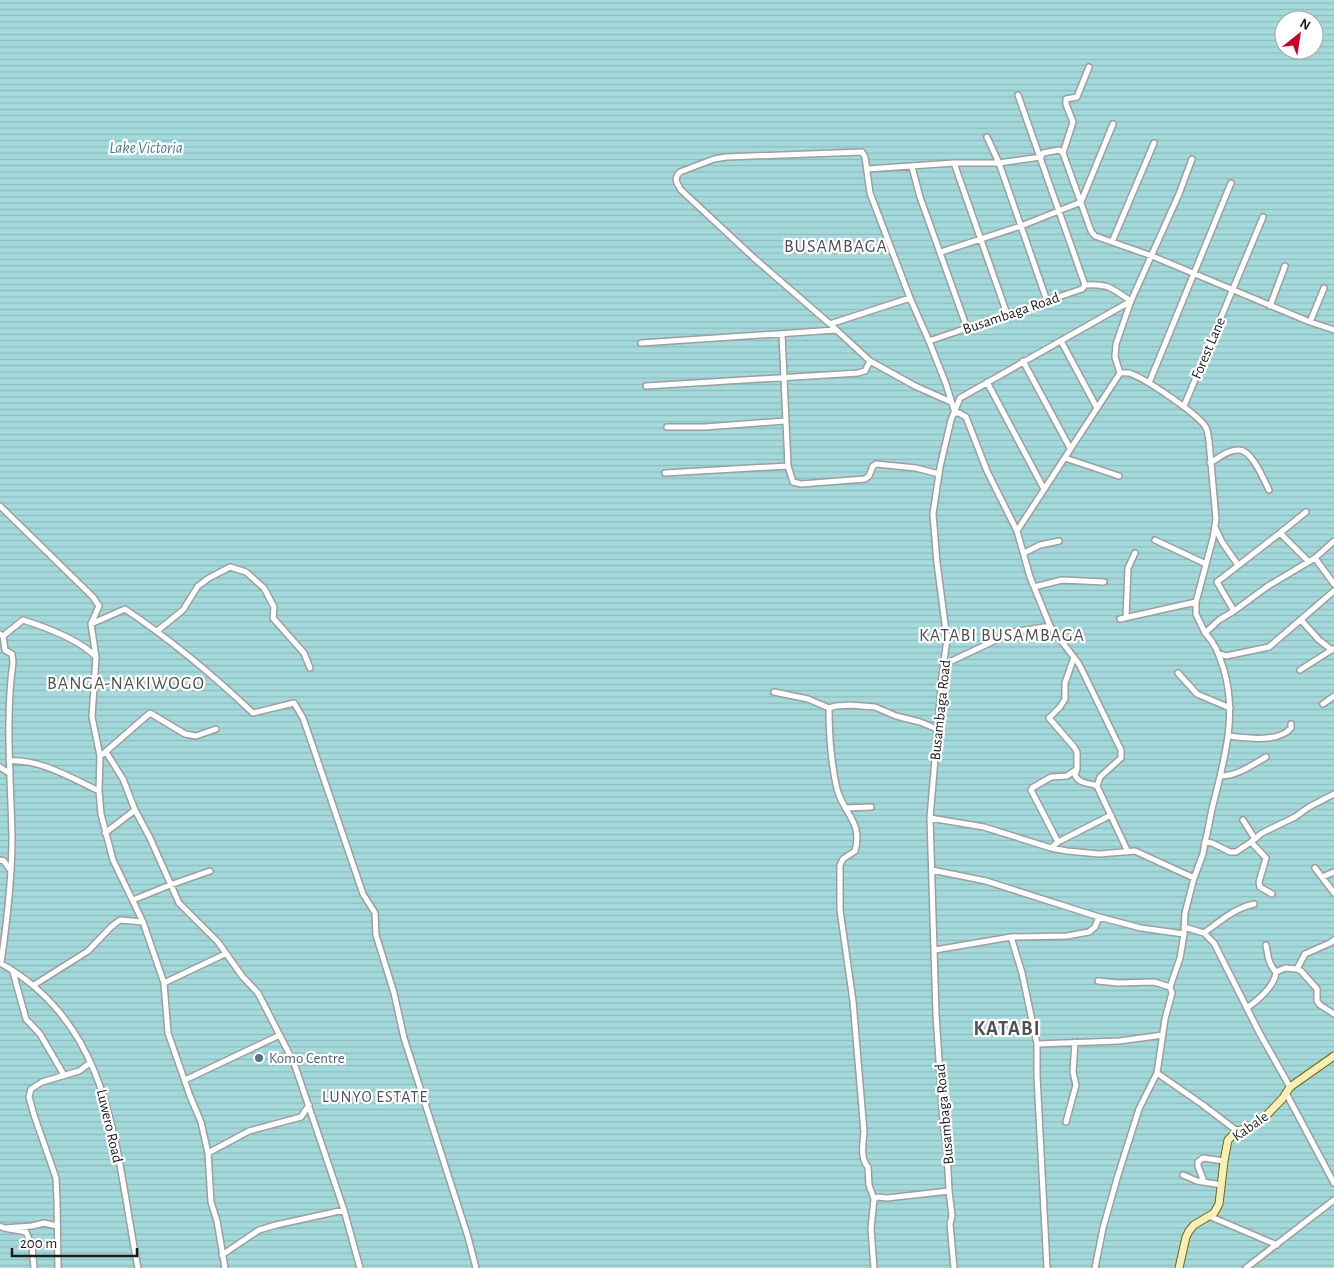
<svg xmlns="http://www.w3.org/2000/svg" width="1334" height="1268" viewBox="0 0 1334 1268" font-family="'Alegreya Sans',sans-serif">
  <defs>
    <pattern id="water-rules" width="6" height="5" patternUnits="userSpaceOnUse" patternTransform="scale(1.25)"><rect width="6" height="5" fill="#a4dadb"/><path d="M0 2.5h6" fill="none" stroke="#8dbbbc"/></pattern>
  </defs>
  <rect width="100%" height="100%" fill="#eee8e3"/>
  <path fill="url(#water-rules)" fill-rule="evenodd" d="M 0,0 L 1334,0 L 1334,1268 L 0,1268 ZM 1284,20 L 1314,20 L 1314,50 L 1284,50 Z"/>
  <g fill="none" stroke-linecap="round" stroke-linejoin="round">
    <defs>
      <path id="street" d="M 987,137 L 999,163 L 1041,157 L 1043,153 L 1059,150 L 1063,153 L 1091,231 L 1095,236 L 1152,256 L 1310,322 L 1334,330
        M 1063,153 L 1073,122 L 1066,104 L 1066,99 L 1077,97 L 1089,67
        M 954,163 L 1007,314
        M 912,167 L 920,197 L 967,328
        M 867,169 L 954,163 L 999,163 L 1047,301
        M 1112,242 L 1154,143
        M 941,252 L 1021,226 L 1081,202 L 1113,124
        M 1270,306 L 1285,266
        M 1310,322 L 1324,288
        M 830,324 L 910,298
        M 782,334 L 788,466 L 793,482 L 801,484 L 865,479 L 869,476 L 873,466 L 876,464 L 916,468 L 939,474
        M 929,341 L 910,298 L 870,193 L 865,157 L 862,152 L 726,157 L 714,159 L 680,172 C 673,179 677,183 681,190 L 754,258 L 830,324 L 870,361 L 915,386 L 951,402
        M 1061,341 L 1097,408
        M 641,343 L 836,330
        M 1023,361 L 1070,448
        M 1120,373 L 1115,357 L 1116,344 L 1131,301 L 1179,194 L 1192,159
        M 987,382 L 1044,489
        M 1149,383 L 1231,183
        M 646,386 L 858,373 L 865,371 L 870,361
        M 1184,406 L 1263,217
        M 955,413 L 959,413 L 966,417 L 987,471 L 1017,531 L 1120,373 C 1124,373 1128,372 1132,374 C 1147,380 1195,412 1205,426 C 1208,430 1208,436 1209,441 L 1216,519 L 1213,538 L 1196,602 L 1196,614 L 1205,633
        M 955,413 L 946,384 L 929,341 L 1082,289 L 1085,285 L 1018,95
        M 667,427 L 705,427 L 785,421
        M 1065,458 L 1119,476
        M 1210,463 C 1219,458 1229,449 1239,450 C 1252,450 1264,480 1269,490
        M 665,473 L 788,466
        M 0,506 L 93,597 L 99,606 L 91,624 L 96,657 L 92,717 L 100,756 L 99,791 L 101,814 L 113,860 L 143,922 L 164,983 L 168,1033 L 190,1096 L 201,1122 L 208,1153 L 211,1202 L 217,1221 L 225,1268
        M 1215,527 L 1222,542 L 1238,565
        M 1017,531 L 1030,577 L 1050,626 L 1079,664 L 1121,750 L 1121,758 L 1100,777 L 1097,786 L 1128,852
        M 1280,533 L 1306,512
        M 1155,540 L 1206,564
        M 1024,553 L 1040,545 L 1059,541
        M 1315,558 L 1334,541
        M 1034,587 L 1062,580 L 1104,582
        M 1234,611 L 1217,582 L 1280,533 L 1308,561
        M 1126,618 L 1128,568 L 1135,553
        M 1120,619 L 1196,602
        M 1301,620 L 1319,640 L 1332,650
        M 91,624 L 125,609 C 171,640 213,675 253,713 L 294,703 L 303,718 L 311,741 L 363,894 L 375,913 L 376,935 L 394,993 L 404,1038 L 468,1237 L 476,1268
        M 157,631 L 183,610 L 198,586 L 209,578 L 230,567 L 246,572 L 264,588 L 274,607 L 273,618 L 304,653 L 310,668
        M 0,634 L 3,636 L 5,650 L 12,654 L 13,662 C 5,720 11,780 12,838 C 12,880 7,921 1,963
        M 3,636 L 23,620 C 45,627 80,640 96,657
        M 1218,653 L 1226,656 L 1269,647 L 1334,591
        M 943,665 L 1013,632 L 1050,626
        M 1300,670 L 1333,649
        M 1178,673 L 1197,694 L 1230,708
        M 774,692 L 808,699 L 829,708
        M 1323,704 L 1334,696
        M 937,729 L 920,722 L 896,716 L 875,707 L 850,705 L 836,706 L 829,708 C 829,735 831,763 837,789 C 844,815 863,821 855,851 L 843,859 L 840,865 L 840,910 L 853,1001 L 864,1132 C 863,1143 860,1159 868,1167 L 869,1185 L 874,1199 L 878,1197 L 887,1198 L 949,1191
        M 1228,736 C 1245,738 1279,743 1291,728 L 1291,724
        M 106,752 L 123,779 L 135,810 L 150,838 L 179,903 L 218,942 L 242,976 L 258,993 L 294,1063 L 344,1210 L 360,1268
        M 103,754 L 150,713 L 185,734 L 196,736 L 216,729
        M 9,761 C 41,759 71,778 99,791
        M 0,767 L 9,773
        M 1077,769 L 1075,775 C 1080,785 1088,782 1097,786
        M 1221,776 C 1237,776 1252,765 1266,757
        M 845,808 L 871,807
        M 930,818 L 984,827 L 1051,848 L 1067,851 L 1099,854 L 1135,851 L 1194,878
        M 1243,820 L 1255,839
        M 105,833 L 135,810
        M 1058,842 L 1031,790 L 1032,788 L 1051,777 L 1067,776 L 1077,769 L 1077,752 L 1074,747 L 1049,718 L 1060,707 L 1065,699 L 1065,683 L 1074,657
        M 1205,842 L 1212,843 L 1230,852 L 1236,852 L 1251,842 L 1262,833 L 1295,817 L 1309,807 L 1334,794
        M 1251,842 L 1266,858 L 1259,882 L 1260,887 L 1272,894
        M 1051,848 L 1058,842 L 1111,815
        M 0,860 L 4,861 L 11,871
        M 1315,868 L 1334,893
        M 932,870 L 986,881 L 1099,917
        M 1322,877 L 1334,872
        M 133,900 L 170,885 L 210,871
        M 1184,927 L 1204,933 L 1214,943 L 1260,1034 L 1290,1087
        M 1204,933 C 1220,921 1235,908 1254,904
        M 1011,937 L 1022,973 L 1037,1044 L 1037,1076 L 1047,1268
        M 1266,945 C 1268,955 1268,964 1276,972
        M 935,950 L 1011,937 L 1067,936 L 1089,932 L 1095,927 L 1099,917 L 1141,928 L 1184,934
        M 0,963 C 115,1027 115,1153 138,1268
        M 1297,969 L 1305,954 L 1330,943 L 1334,940
        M 13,972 L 26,1019 L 40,1034 L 64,1075
        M 1098,981 L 1118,983 L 1154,982 L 1170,987
        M 164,983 L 225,954
        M 34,985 L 88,951 L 111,927 L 120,920 L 143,922
        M 1247,1008 C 1258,1000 1275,986 1276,972 L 1285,968 L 1297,969 L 1301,971 L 1317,989 L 1317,1001 L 1320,1005 L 1334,1014
        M 1037,1044 L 1119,1041 L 1163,1035
        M 1157,1073 L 1203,1105 L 1237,1131
        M 185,1080 L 280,1035
        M 1286,1093 L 1334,1183
        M 1066,1122 L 1076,1085 L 1073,1072 L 1075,1042
        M 208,1153 L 249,1131 L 301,1117 L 309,1105
        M 1183,1175 L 1197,1181 L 1222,1185
        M 1204,1182 L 1198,1166 L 1198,1162 L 1203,1158 L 1224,1161
        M 874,1199 L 871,1229 L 874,1268
        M 1209,1216 L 1277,1245
        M 0,1226 L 4,1228 L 32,1226 L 44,1223 L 57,1226
        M 4,1228 L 26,1232 L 32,1246 L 34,1268
        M 222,1255 L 259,1230 L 276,1225 L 344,1210
        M 58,1268 L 57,1200 L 56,1178 L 34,1115 L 29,1097 L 31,1089 L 42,1082 L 79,1071 L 90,1063
        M 954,1268 L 950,1224 L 952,1216 L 949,1191 L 947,1151 L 943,1122 L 936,1014 L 930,818 L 942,676 L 947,639 L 937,563 L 933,514 L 940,467 L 951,420 L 960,398 L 1131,301 C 1112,289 1109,283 1085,285
        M 1095,1268 L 1103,1228 L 1118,1175 L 1139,1109 L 1157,1073 L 1165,1019 L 1172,993 L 1170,987 L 1180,958 L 1184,934 L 1185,913 L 1194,878 L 1203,854 L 1205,842 C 1209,828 1210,815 1214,801 C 1225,757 1237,715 1224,670 C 1219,655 1216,644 1205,633 L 1219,620 L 1234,611 L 1268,586 L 1315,558 L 1334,584
        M 1246,1268 L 1334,1200"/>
      <path id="secondary" d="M 1179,1268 L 1186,1237 L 1189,1231 L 1194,1225 L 1214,1213 L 1219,1204 L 1224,1161 L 1228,1140 L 1237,1131 L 1252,1127 L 1264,1118 L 1283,1098 L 1290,1087 L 1334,1056"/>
    </defs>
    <use href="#street" stroke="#9e9e9e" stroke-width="8"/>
    <use href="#secondary" stroke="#726707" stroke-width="9"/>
    <use href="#street" stroke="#fff" stroke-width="5"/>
    <use href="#secondary" stroke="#f8eeb7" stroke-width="7"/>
  </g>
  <circle fill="#5c6f8a" stroke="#fff" stroke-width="2" cx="259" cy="1058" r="5"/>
  <g text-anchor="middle" stroke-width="4.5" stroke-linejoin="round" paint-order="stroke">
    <g font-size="15" fill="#1d1d1d" stroke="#fff">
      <text transform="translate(1011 313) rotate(-19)" y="5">Busambaga Road</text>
      <text transform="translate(1208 348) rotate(-67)" y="5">Forest Lane</text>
      <text transform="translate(940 710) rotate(-84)" y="5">Busambaga Road</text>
      <text transform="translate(944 1114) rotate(-95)" y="5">Busambaga Road</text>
      <text transform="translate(110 1126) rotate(77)" y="5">Luwero Road</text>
      <text transform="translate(1250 1126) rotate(-35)" y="5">Kabale</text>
    </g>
    <g font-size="15" fill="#4e5e75" stroke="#fff" text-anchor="start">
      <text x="269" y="1063">Komo Centre</text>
    </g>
    <g font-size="16" font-style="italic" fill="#427c94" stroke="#fff">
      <text x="146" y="153">Lake Victoria</text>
    </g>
    <g font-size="16" letter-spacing="1" fill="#505050" stroke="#fff">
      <text x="375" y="1102">LUNYO ESTATE</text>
    </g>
    <g font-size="18" letter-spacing="1" fill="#505050" stroke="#fff">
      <text x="836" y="252">BUSAMBAGA</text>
      <text x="1002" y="641">KATABI BUSAMBAGA</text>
      <text x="126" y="689">BANGA-NAKIWOGO</text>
    </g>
    <g font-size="20" font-weight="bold" letter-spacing="1" fill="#505050" stroke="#fff">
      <text x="1007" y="1035">KATABI</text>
    </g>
  </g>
  <g transform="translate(1299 35) rotate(30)"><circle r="24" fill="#ffffff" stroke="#a5a5a5"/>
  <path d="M0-4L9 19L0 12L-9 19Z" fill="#c7032c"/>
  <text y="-8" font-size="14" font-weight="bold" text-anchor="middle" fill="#1d1d1d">N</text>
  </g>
  <path d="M12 1248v8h125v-8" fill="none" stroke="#1d1d1d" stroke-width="2.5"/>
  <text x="20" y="1248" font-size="15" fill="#1d1d1d" stroke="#ffffff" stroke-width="4" paint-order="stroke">200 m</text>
</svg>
